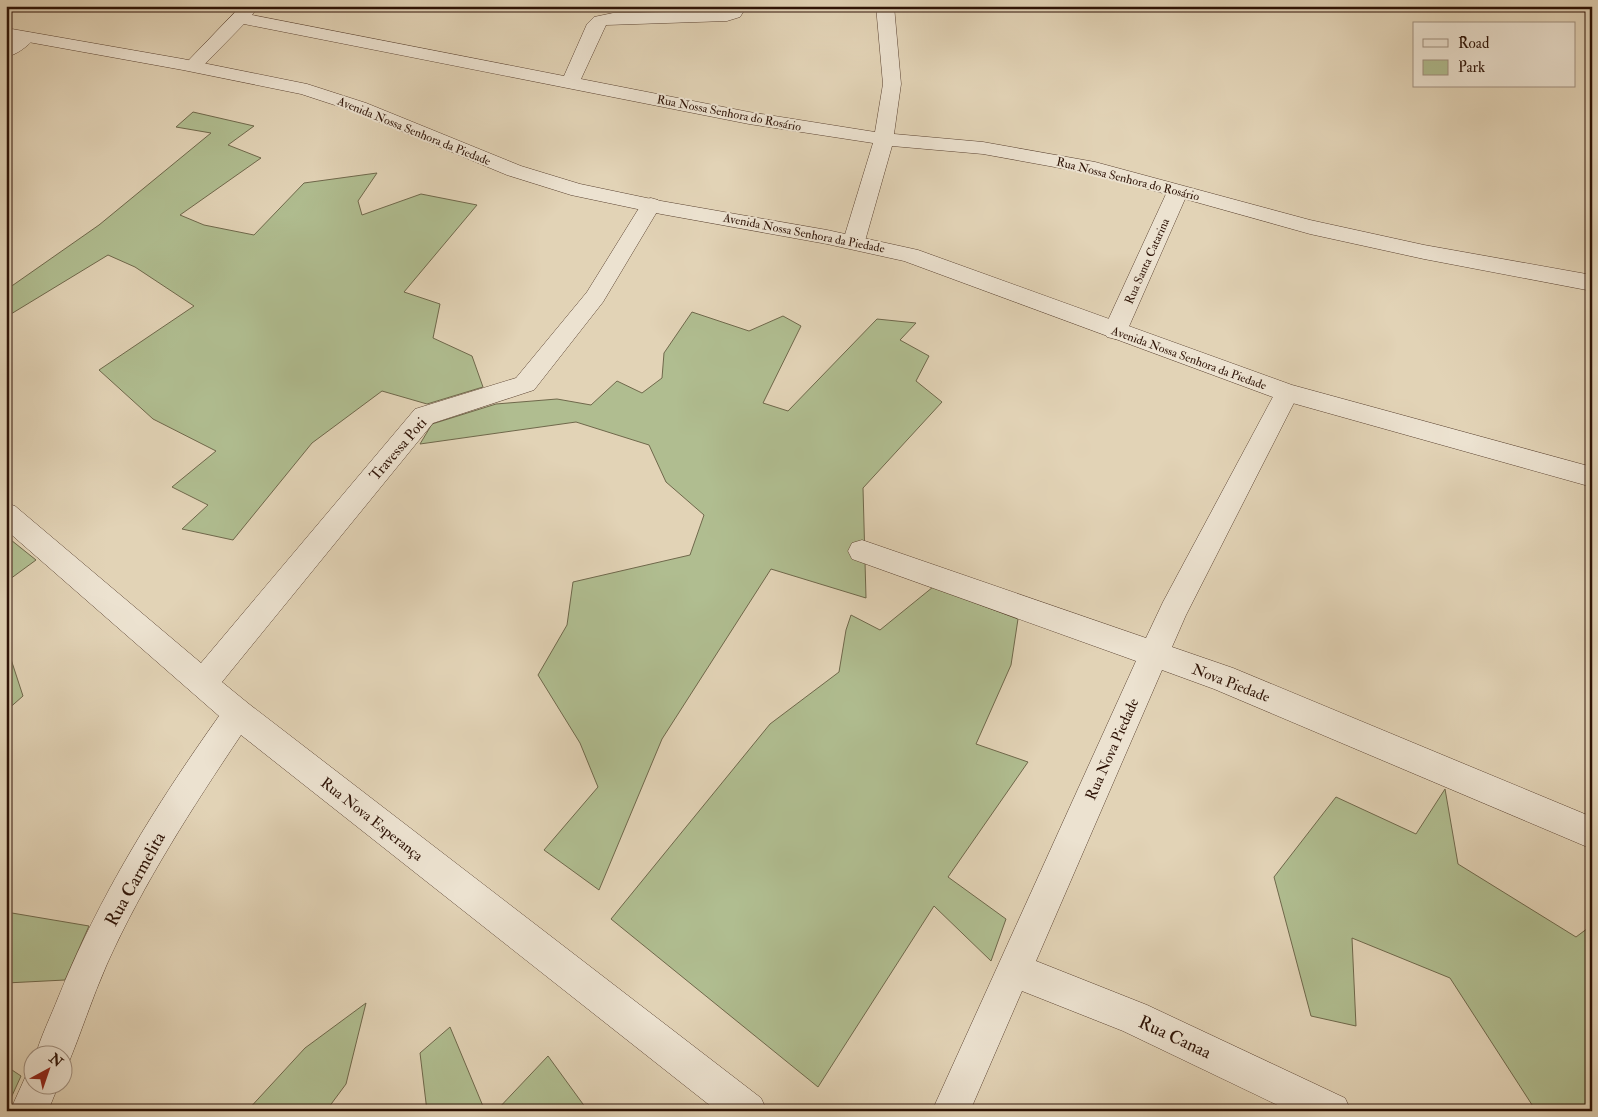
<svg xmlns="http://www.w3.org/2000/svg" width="1598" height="1117" viewBox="0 0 1598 1117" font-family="'IM FELL Double Pica',serif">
  <rect width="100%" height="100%" fill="#e2d3b6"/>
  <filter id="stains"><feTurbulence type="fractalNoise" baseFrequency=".004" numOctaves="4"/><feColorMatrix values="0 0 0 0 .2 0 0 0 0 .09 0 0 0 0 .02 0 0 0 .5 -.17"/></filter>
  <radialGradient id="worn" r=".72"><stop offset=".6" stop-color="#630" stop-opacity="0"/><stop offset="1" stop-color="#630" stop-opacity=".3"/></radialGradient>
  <path fill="#b0bd90" stroke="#6f684b" d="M 193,112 L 254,126 L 228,145 L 261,158 L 180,215 L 204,225 L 254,235 L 304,183 L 377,173 L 358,201 L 362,215 L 421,194 L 477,205 L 404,292 L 440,304 L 433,338 L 472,356 L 483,387 L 427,404 L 382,391 L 312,443 L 233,540 L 182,529 L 208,505 L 172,487 L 216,451 L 153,419 L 99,370 L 194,306 L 135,267 L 108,255 L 6,317 L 6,290 L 99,225 L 211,133 L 176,127 Z
    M 692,312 L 749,331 L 783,316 L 801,326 L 763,403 L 788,411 L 877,319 L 916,323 L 900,340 L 929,356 L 916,381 L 942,402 L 863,488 L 866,598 L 771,569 L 662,739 L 599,890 L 544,850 L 598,787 L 580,743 L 538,675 L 567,625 L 573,582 L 690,555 L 704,515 L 666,482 L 649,445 L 576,422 L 420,444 L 432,424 L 496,404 L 557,399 L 591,405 L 617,381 L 642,393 L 662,378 L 664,353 Z
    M 6,536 L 36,560 L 6,582 Z
    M 933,587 L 1018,619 L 1011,665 L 976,744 L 1028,762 L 948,877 L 1006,919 L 991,961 L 934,906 L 818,1087 L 611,919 L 770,724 L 839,672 L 846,630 L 851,615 L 880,630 Z
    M 6,644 L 23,696 L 6,711 Z
    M 1445,789 L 1458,864 L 1576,937 L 1592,925 L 1592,1111 L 1536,1111 L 1450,978 L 1352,938 L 1356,1026 L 1311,1016 L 1274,877 L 1336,797 L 1416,834 Z
    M 6,912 L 89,926 L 65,980 L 6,983 Z
    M 366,1003 L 346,1084 L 326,1111 L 247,1111 L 305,1048 Z
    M 450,1027 L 485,1111 L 427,1111 L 420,1053 Z
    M 548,1056 L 588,1111 L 496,1111 Z
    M 6,1066 L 21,1076 L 6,1109 Z"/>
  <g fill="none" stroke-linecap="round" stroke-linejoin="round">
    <defs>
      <path id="minor" d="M 241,6 L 259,6 L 252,15 L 564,76 L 587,24 L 594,17 L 613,13 L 724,11 L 730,6 L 747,6 L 740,17 L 727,21 L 606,25 L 581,79 L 749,112 L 875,132 L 883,84 L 876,6 L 894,6 L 901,84 L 894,134 L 983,142 L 1095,162 L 1310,220 L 1424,245 L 1592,275 L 1592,291 L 1424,259 L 1310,234 L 1185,199 L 1127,331 L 1123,337 L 1115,339 L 1107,337 L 1103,331 L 1166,194 L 1093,174 L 983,154 L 892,146 L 865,241 L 862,246 L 854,248 L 846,246 L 843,241 L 873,143 L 749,124 L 244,24 L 199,70 L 193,71 L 187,70 L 184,66 L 187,62 Z
        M 26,32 L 32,33 L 35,37 C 29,46 16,55 6,57 L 6,43 L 20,33 Z
        M 651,198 L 658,200 L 661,205 L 603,302 L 534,390 L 433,423 L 222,682 L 249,704 L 761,1098 L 767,1111 L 717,1111 L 241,735 C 192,808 143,884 107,964 C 92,998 81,1033 67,1067 L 62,1069 L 62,1054 L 36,1054 C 41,1036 51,1016 58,998 C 99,896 156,805 219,716 L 6,530 L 6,503 L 15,506 L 201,663 L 415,409 L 516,378 L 587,292 L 644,200 Z
        M 1287,384 L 1296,387 L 1299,393 L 1186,615 L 1172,647 L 1233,668 L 1592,817 L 1592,849 L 1214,689 L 1162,670 L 1036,961 L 1147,1005 L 1345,1098 L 1351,1111 L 1290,1111 L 1123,1031 L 1022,991 L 970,1111 L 932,1111 L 1136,661 L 852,559 L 848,551 L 852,543 L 862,540 L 1146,638 L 1163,602 L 1275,393 L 1278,387 Z
        M 32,1069 L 32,1084 L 59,1084 L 48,1111 L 10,1111 L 28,1071 Z"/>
      <path id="tertiary" d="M 6,28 L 183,59 L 307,84 L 366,103 L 521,166 L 580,184 L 661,201 L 827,230 L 918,250 L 1292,385 L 1592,467 L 1592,487 L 1278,399 L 904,261 L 827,244 L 661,214 L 571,195 L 507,175 L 353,111 L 301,94 L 183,70 L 6,38 Z"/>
    </defs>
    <use href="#minor" stroke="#5b4332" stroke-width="1"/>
    <use href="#tertiary" stroke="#5b4332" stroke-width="1"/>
    <use href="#minor" fill="#ece2d0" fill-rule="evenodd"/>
    <use href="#tertiary" fill="#ece2d0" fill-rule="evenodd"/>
  </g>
  <g text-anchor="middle" stroke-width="4" stroke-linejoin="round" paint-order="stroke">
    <g font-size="12" fill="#2e1306" stroke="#ece2d0">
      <text transform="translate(729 113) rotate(11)" y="4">Rua Nossa Senhora do Rosário</text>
      <text transform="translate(414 131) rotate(22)" y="4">Avenida Nossa Senhora da Piedade</text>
      <text transform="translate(1128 179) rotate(14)" y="4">Rua Nossa Senhora do Rosário</text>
      <text transform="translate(804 233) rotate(11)" y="4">Avenida Nossa Senhora da Piedade</text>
      <text transform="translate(1147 261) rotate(-66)" y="4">Rua Santa Catarina</text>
      <text transform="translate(1189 358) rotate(20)" y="4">Avenida Nossa Senhora da Piedade</text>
    </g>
    <g font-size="15" fill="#2e1306" stroke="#ece2d0">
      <text transform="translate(398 449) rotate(-49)" y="5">Travessa Poti</text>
      <text transform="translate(1231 683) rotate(21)" y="5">Nova Piedade</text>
      <text transform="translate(1112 749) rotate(-66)" y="5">Rua Nova Piedade</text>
      <text transform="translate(372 819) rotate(38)" y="5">Rua Nova Esperança</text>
    </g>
    <g font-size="18" fill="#2e1306" stroke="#ece2d0">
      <text transform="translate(135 879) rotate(-61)" y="6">Rua Carmelita</text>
      <text transform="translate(1175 1037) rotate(25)" y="6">Rua Canaa</text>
    </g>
  </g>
  <rect width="1598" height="1117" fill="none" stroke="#e2d3b6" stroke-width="25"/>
  <rect x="8" y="8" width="1583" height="1102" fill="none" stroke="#2e1306" stroke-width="2.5"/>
  <rect x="12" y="12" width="1573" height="1092" fill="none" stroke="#2e1306"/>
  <rect x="1413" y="22" width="162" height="65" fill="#ece2d0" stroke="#a08f7f"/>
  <rect x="1423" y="39" width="25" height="8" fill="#ece2d0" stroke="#a08f7f"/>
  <text x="1458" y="48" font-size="15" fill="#2e1306">Road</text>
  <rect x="1423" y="60" width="25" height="15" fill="#b0bd90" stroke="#a08f7f"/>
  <text x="1458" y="72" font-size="15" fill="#2e1306">Park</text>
  <g transform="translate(48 1070) rotate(40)"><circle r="24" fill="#ece2d0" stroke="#a08f7f"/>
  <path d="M0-4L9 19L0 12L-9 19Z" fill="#8f2418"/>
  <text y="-8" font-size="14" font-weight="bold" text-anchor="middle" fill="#2e1306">N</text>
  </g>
  <rect width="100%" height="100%" filter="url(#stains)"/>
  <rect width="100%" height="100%" fill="url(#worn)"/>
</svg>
